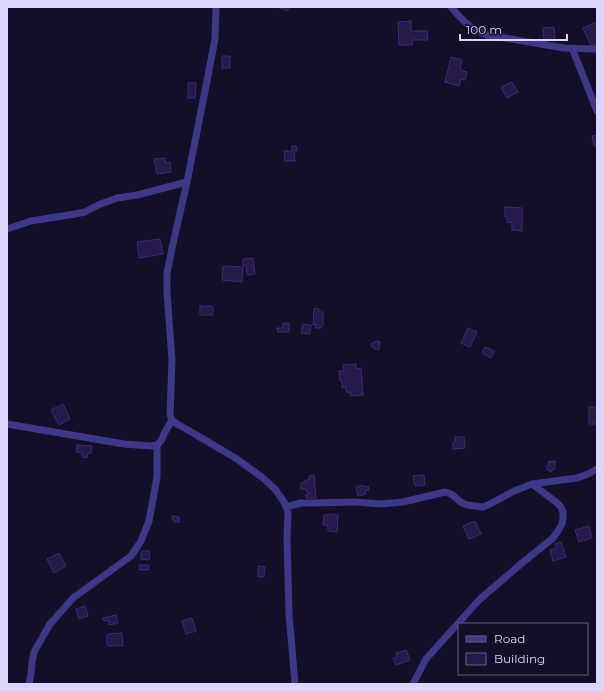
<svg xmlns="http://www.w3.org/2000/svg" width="604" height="691" viewBox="0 0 604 691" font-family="Montserrat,sans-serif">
  <rect width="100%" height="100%" fill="#140f28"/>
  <path fill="#261a4a" stroke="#3d2b77" d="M 278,7 L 289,7 L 287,11 Z
    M 411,21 L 411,31 L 427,31 L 428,40 L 412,40 L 413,45 L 399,45 L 398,22 Z
    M 597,22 L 597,43 L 591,46 L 583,28 Z
    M 554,27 L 555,40 L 544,41 L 543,28 Z
    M 222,56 L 230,56 L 230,68 L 222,68 Z
    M 451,57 L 462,60 L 460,70 L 467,72 L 465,80 L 461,79 L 459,86 L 445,82 Z
    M 512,82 L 518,92 L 507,98 L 501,87 Z
    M 188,83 L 196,83 L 195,98 L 188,98 Z
    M 597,135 L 597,145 L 594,146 L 592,136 Z
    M 292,146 L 296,146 L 297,151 L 294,151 L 295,161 L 285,161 L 284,151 L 292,151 Z
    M 165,158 L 166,163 L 170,162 L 171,172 L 157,174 L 154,159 Z
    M 505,207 L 522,208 L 522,231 L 512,230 L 512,223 L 507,222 L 507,217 L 505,217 Z
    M 160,239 L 163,254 L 139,258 L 137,242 Z
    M 253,258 L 255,274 L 247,275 L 246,265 L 243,266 L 243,259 Z
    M 223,266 L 243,267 L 242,282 L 222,280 Z
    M 200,306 L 213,306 L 213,315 L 200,315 Z
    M 314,308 L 319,309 L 319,312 L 323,312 L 323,325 L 321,328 L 315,328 L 316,324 L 313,325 Z
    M 283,323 L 289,323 L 289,332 L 278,332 L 277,328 L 283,328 Z
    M 303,324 L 311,325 L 310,334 L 301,333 Z
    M 468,328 L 477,332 L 470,347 L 461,343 Z
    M 377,341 L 380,342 L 379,350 L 374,349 L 374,347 L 371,346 L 372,343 Z
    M 485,347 L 495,351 L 491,358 L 482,353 Z
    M 356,364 L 356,369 L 361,368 L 363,395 L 351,396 L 350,392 L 346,392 L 346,387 L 342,388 L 342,381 L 340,381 L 339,371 L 344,371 L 343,365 Z
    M 63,404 L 70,419 L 59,425 L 51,410 Z
    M 589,407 L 597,407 L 597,424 L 589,424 Z
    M 455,437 L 464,437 L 465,448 L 453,449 L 453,442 L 455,442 Z
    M 77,445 L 92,446 L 91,453 L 88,453 L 87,458 L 82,457 L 82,453 L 76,452 Z
    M 555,461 L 555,469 L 552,470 L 552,472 L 550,472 L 550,470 L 547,470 L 547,465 L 549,465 L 548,462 Z
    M 314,475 L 316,498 L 306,498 L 305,495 L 309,494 L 309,492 L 306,492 L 306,489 L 301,489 L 301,483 L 306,482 L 305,480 L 309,480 L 309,476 Z
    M 424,475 L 425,485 L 415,486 L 413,476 Z
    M 363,485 L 364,487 L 368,486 L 369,490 L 365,491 L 366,494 L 358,496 L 356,487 Z
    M 330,514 L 338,515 L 337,532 L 328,531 L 328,526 L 323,525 L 324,515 L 329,515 Z
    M 172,516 L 179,517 L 179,522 L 174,522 L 174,520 L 172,519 Z
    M 475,521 L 481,534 L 469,539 L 463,526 Z
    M 589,526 L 592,538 L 579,542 L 575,530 Z
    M 561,542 L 566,557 L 553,561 L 550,550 L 556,548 L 555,544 Z
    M 141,551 L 150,551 L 149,560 L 141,559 Z
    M 59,553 L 66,566 L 54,573 L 47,559 Z
    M 139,565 L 149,565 L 149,570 L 139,570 Z
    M 258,566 L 265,567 L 264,577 L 258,577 Z
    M 85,606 L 88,616 L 79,619 L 76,609 Z
    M 116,615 L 118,623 L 109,625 L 108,620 L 104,621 L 103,618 Z
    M 192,618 L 196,631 L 186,634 L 182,621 Z
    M 122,633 L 123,646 L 107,646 L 107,634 Z
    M 406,650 L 410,660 L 396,665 L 393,658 L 397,657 L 396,653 Z"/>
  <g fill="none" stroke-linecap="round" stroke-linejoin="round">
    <path stroke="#3e3889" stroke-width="7" d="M 216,7 L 215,39 L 205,91 L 187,182 L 172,248 L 167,274 L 167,292 L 172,360 L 170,415 L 172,420 L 177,424 L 188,430 L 237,459 L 263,478 L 275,489 L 284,502 L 288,512 L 287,538 L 289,614 L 295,684
      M 451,7 C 462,20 470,29 487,35 L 564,48 L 597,49
      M 572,48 L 597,111
      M 7,229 L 31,221 L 75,214 L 85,212 L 98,205 L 117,198 L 137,195 L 187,182
      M 7,424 L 124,444 L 151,446 L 157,445 L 161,441 L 165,432 L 172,420
      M 286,507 L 301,503 L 311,503 L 355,502 L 381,504 L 403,502 L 445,492 L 451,494 L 462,503 L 467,505 L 483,507 L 488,505 L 514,491 L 532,484 L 577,478 L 588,474 L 597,469
      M 29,684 L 31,674 L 32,662 L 34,652 L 50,624 L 73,598 L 131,556 L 141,541 L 149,521 L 157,477 L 157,445
      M 413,684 L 426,659 L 480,599 L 522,563 L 553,538 L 558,531 L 562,524 L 563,518 L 563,512 L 561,507 L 556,502 L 532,484"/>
  </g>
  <rect width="604" height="691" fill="none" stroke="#dcd6ff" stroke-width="16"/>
  <rect x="458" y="623" width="130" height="52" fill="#140f28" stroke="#645f7e"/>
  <rect x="466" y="636" width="20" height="6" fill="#3e3889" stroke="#645f7e"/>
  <text x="494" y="643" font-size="12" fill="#dcd6ff">Road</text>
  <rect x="466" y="653" width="20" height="12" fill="#261a4a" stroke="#645f7e"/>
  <text x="494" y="663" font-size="12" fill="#dcd6ff">Building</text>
  <path d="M460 34v6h107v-6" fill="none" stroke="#dcd6ff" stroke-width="2"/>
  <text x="466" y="34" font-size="12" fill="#dcd6ff" stroke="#140f28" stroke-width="3" paint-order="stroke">100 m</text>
</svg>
